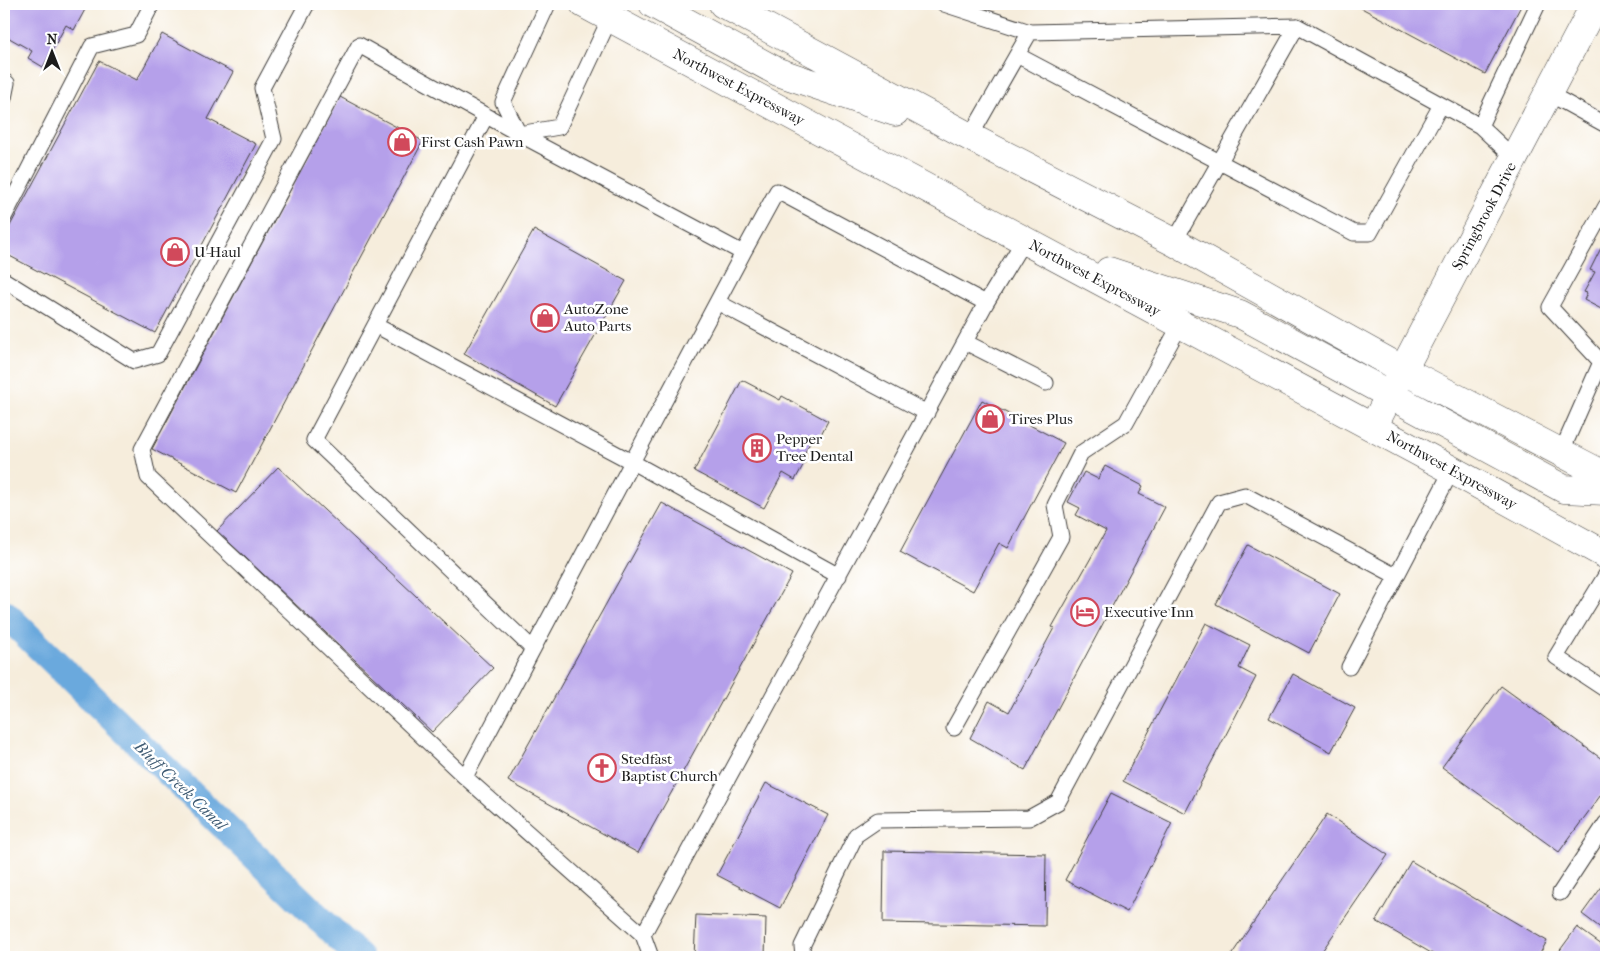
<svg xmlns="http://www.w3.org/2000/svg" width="1610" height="961" viewBox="0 0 1610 961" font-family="'IM FELL French Canon',serif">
  <rect width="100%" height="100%" fill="#fff"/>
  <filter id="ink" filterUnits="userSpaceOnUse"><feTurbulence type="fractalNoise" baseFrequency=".02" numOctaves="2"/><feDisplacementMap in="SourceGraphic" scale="10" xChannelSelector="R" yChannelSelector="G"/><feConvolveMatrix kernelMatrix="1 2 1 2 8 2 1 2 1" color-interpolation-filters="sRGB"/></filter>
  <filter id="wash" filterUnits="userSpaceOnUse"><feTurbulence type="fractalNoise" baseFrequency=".0096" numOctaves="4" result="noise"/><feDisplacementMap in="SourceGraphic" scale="20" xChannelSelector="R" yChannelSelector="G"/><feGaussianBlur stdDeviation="1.12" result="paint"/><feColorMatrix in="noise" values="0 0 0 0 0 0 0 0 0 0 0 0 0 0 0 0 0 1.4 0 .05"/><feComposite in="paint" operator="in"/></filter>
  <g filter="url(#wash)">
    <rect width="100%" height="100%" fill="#f6eddc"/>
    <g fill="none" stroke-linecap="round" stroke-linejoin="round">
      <path stroke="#6aa9dd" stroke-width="28" d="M 4,613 L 359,957"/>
    </g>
    <g id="blocks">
      <path fill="#b5a0ea" d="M 4,4 L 88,4 L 74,30 L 66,25 L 43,67 L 28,58 L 32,51 L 4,35 Z
        M 1354,4 L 1522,4 L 1485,74 Z
        M 162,34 L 233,72 L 208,119 L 256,144 L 155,333 L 4,253 L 4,237 L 99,61 L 137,80 Z
        M 340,97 L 423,141 L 236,493 L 152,449 Z
        M 534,230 L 626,281 L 555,406 L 464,354 Z
        M 1606,247 L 1606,304 L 1603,310 L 1584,300 L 1587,293 L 1584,292 L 1595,272 L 1590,270 L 1601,248 L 1605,250 Z
        M 742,380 L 780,400 L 782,396 L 828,421 L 819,438 L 814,435 L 802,458 L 806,460 L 795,480 L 783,473 L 764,508 L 694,471 Z
        M 982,400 L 1064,443 L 1008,548 L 999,543 L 973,591 L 900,552 Z
        M 1105,466 L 1143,486 L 1139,494 L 1165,507 L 1025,770 L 970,738 L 989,701 L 1009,712 L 1054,628 L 1052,627 L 1106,531 L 1076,515 L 1080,508 L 1068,502 L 1084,472 L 1098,479 Z
        M 278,467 L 493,668 L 432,732 L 217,531 Z
        M 662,503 L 792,574 L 638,853 L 508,781 Z
        M 1248,545 L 1340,594 L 1309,653 L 1216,604 Z
        M 1206,623 L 1250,645 L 1239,668 L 1256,677 L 1185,813 L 1123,781 Z
        M 1293,674 L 1355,708 L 1331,752 L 1269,718 Z
        M 1501,686 L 1606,762 L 1606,788 L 1559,852 L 1442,767 Z
        M 766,783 L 828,815 L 780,908 L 717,875 Z
        M 1111,793 L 1172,823 L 1127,912 L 1065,880 Z
        M 1327,814 L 1388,855 L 1318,957 L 1230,957 Z
        M 884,851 L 1046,854 L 1045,926 L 883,923 Z
        M 1411,861 L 1547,941 L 1538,957 L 1438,957 L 1376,921 Z
        M 1606,881 L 1606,932 L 1582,914 Z
        M 696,915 L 766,918 L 765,957 L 694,957 Z
        M 1577,927 L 1606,948 L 1606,957 L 1555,957 Z"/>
    </g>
  </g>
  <g filter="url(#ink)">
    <use href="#blocks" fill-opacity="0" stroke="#3d3b39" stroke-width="1"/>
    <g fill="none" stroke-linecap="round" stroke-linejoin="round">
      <defs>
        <path id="service" d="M 548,4 L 503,102 L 519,134 L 559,127 L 610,18
          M 944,4 L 1030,32
          M 1017,55 L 1354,233 L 1370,233 L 1441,105
          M 4,81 L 7,83 L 4,98
          M 1548,93 L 1606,125
          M 486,116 L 314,440 L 533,649
          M 970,137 L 1030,32 L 1297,26 L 1480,126
          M 1514,158 L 1480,126 L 1538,4
          M 1606,206 L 1550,307 L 1601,362 L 1606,364
          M 4,217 L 92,46 L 136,35 L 152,4
          M 1174,242 L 1297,26
          M 743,253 L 777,191 L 986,303
          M 4,280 L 134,361 L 158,354 L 274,139 L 262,88 L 307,4
          M 717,302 L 927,413
          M 375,325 L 632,462 L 839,576
          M 965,342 L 1046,383
          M 1561,453 L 1601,362
          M 1606,575 L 1556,657 L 1606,690
          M 1349,667 L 1452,470
          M 954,728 L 1061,537 L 1055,505 L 1081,453 L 1126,423 L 1184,318
          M 465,777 L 743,253 L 519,134 L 359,45 L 142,449 L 148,477 L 465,777 L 643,935 L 986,303 L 1024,240
          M 1560,893 L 1606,823
          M 643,935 L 651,957
          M 803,957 L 802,946 L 856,835 L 878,820 L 1029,818 L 1058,802 L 1219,502 L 1245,495 L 1396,576"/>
        <path id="minor" d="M 1373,427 L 1595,4"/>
        <path id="trunk" d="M 584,4 L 1452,470 L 1606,555
          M 653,4 L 778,72 L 895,112
          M 723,4 L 970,137 L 1174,242 L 1403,370 L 1606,476
          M 1109,271 L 1240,314 L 1564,489 L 1606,491"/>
      </defs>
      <use href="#service" stroke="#3d3b39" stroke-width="17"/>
      <use href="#minor" stroke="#3d3b39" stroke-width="29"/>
      <use href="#trunk" stroke="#3d3b39" stroke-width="29"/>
      <use href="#service" stroke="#fff" stroke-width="15"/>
      <use href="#minor" stroke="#fff" stroke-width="28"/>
      <use href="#trunk" stroke="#fff" stroke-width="28"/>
    </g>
  </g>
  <defs>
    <symbol id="shop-ring" viewBox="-11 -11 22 22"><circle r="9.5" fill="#fff" stroke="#d1495b" stroke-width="1.5"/><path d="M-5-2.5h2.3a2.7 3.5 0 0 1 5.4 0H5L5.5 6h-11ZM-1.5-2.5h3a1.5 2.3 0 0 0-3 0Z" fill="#d1495b"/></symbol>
    <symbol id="building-ring" viewBox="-11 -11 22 22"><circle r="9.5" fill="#fff" stroke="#d1495b" stroke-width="1.5"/><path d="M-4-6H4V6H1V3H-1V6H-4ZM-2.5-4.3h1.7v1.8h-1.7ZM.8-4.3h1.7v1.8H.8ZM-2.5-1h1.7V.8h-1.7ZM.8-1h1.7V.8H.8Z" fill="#d1495b"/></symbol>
    <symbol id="hotel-ring" viewBox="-11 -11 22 22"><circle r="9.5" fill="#fff" stroke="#d1495b" stroke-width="1.5"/><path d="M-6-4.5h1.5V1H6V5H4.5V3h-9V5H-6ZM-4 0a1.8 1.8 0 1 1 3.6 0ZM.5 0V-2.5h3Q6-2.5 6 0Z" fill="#d1495b"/></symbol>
    <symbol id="church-ring" viewBox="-11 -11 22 22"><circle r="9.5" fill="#fff" stroke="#d1495b" stroke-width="1.5"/><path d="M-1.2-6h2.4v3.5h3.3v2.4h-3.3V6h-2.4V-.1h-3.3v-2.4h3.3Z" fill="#d1495b"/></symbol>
  </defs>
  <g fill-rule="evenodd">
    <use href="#shop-ring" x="386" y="126" width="32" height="32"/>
    <use href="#shop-ring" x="159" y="236" width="32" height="32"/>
    <use href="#shop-ring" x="529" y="302" width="32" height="32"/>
    <use href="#shop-ring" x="974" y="403" width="32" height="32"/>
    <use href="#building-ring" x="741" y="432" width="32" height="32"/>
    <use href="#hotel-ring" x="1069" y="596" width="32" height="32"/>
    <use href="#church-ring" x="586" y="752" width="32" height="32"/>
  </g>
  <g text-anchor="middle" stroke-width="5" stroke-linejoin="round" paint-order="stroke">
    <g font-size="15" fill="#1c1c1c" stroke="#fff">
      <text transform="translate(739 87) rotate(28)" y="5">Northwest Expressway</text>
      <text transform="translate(1484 216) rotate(-62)" y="5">Springbrook Drive</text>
      <text transform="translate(1095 278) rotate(28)" y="5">Northwest Expressway</text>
      <text transform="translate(1452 470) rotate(29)" y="5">Northwest Expressway</text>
    </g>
    <g font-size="15" fill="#1c1c1c" stroke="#fff" text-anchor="start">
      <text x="421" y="147">First Cash Pawn</text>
      <text x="194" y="257">U-Haul</text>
      <text x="564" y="314">AutoZone<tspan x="564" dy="17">Auto Parts</tspan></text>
      <text x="1009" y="424">Tires Plus</text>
      <text x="776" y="444">Pepper<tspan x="776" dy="17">Tree Dental</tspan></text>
      <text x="1104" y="617">Executive Inn</text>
      <text x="621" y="764">Stedfast<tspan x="621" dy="17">Baptist Church</tspan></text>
    </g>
    <g font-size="16" font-style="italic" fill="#3f5b73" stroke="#fff">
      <text transform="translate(181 785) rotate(44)" y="6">Bluff Creek Canal</text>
    </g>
  </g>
  <rect width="1610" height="961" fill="none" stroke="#fff" stroke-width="20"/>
  <g transform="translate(52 52)" stroke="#ffffff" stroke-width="4" paint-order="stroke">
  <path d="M0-4L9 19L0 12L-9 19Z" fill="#1c1c1c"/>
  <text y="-8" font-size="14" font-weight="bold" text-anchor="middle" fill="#1c1c1c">N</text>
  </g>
</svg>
